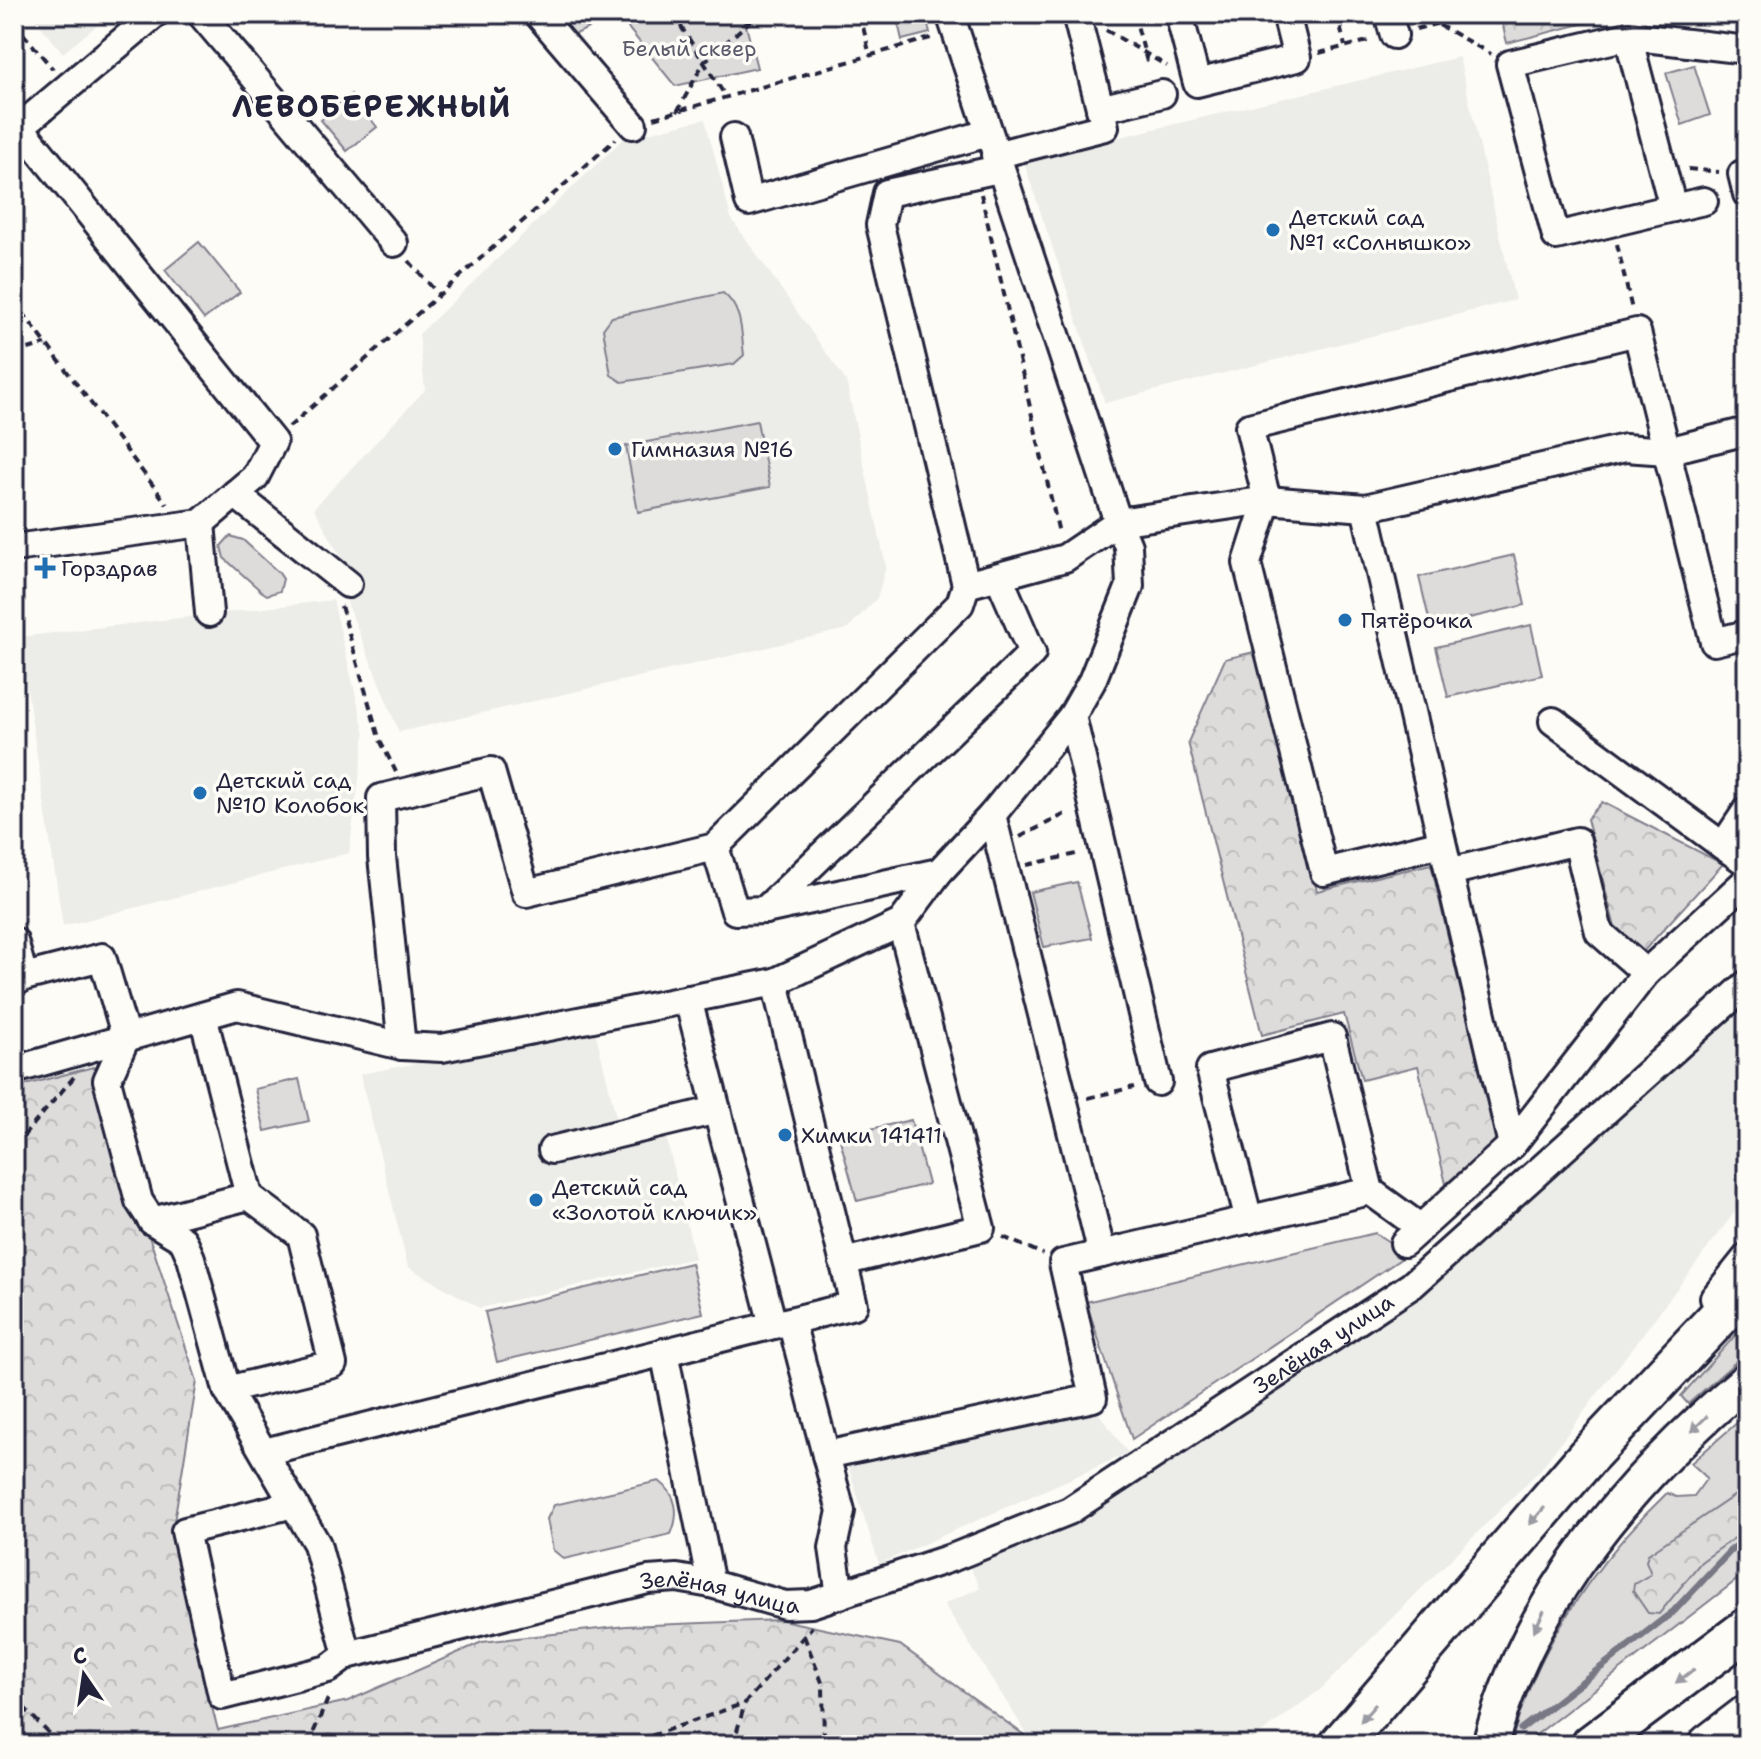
<svg xmlns="http://www.w3.org/2000/svg" width="1761" height="1759" viewBox="0 0 1761 1759" font-family="'Shantell Sans',sans-serif">
  <defs>
    <pattern id="forest-crowns" width="20" height="18" patternUnits="userSpaceOnUse" patternTransform="scale(2)"><rect width="20" height="18" fill="#dddcdb"/><path d="M2 6a3 3 0 1 1 6 0M12 15a3 3 0 1 1 6 0" fill="none" stroke="#bdbcbd"/></pattern>
  </defs>
  <rect width="100%" height="100%" fill="#fdfcf7"/>
  <filter id="ink" filterUnits="userSpaceOnUse"><feTurbulence type="fractalNoise" baseFrequency=".0125" numOctaves="2"/><feDisplacementMap in="SourceGraphic" scale="16" xChannelSelector="R" yChannelSelector="G"/><feConvolveMatrix kernelMatrix="1 2 1 2 8 2 1 2 1" color-interpolation-filters="sRGB"/></filter>
  <g filter="url(#ink)">
    <path fill="#ecece9" d="M 31,14 L 111,14 L 63,53 Z
      M 1459,57 L 1515,300 L 1105,403 L 1023,160 Z
      M 705,119 L 731,218 L 846,381 L 886,567 L 877,598 L 847,629 L 399,732 L 342,590 L 353,579 L 314,508 L 425,390 L 419,334 L 623,139 Z
      M 333,600 L 365,734 L 349,853 L 63,926 L 19,637 Z
      M 1747,1000 L 1747,1196 L 1540,1470 L 1321,1689 L 1245,1745 L 1034,1745 L 944,1604 L 980,1588 L 968,1563 L 1087,1505 L 1414,1300 Z
      M 595,1030 L 622,1142 L 665,1132 L 695,1258 L 480,1308 L 408,1267 L 360,1074 Z
      M 1094,1407 L 1128,1453 L 879,1564 L 848,1466 Z"/>
    <path fill="#dddcdb" stroke="#807f8b" stroke-width="2" d="M 554,14 L 743,14 L 757,68 L 675,86 L 617,14 L 572,36 Z
      M 896,14 L 925,14 L 930,33 L 902,40 Z
      M 1694,65 L 1710,115 L 1682,125 L 1666,73 Z
      M 351,94 L 377,127 L 347,151 L 321,120 Z
      M 199,242 L 240,292 L 204,319 L 165,270 Z
      M 723,293 C 743,309 741,332 744,355 L 734,364 L 622,382 L 611,375 L 603,329 L 612,317 Z
      M 757,421 L 770,487 L 638,512 L 626,446 Z
      M 230,536 L 243,540 L 279,573 L 283,579 L 280,591 L 267,595 L 261,591 L 224,558 L 221,546 Z
      M 1514,555 L 1525,605 L 1431,627 L 1419,577 Z
      M 1531,625 L 1542,675 L 1448,697 L 1436,647 Z
      M 1077,882 L 1092,938 L 1044,947 L 1030,892 Z
      M 299,1079 L 309,1121 L 265,1131 L 255,1089 Z
      M 911,1120 L 928,1184 L 857,1201 L 839,1136 Z
      M 1375,1233 L 1408,1254 L 1132,1439 L 1086,1302 Z
      M 691,1263 L 703,1313 L 497,1362 L 485,1312 Z
      M 1747,1322 L 1747,1352 L 1688,1404 L 1681,1396 Z
      M 1747,1414 L 1747,1572 L 1523,1745 L 1511,1745 C 1534,1649 1597,1560 1667,1493 L 1676,1497 L 1694,1496 L 1707,1478 L 1691,1463 Z
      M 659,1481 C 677,1494 680,1514 671,1534 L 564,1559 L 553,1550 L 547,1519 L 554,1505 Z"/>
    <path fill="url(#forest-crowns)" stroke="#807f8b" stroke-width="2" d="M 1500,14 L 1747,14 L 1620,14 L 1507,43 Z
      M 1258,651 L 1317,891 L 1431,864 L 1496,1141 L 1446,1184 L 1418,1066 L 1362,1080 L 1344,1014 L 1262,1035 L 1188,742 L 1225,659 Z
      M 1602,802 L 1723,864 L 1641,954 L 1618,939 L 1587,819 Z
      M 93,1067 L 197,1381 L 172,1534 L 199,1659 L 218,1730 L 348,1701 L 482,1642 L 626,1626 L 782,1620 L 900,1645 L 1024,1735 L 1028,1745 L 14,1745 L 14,1088 Z
      M 1747,1487 L 1747,1529 L 1701,1562 L 1659,1614 L 1648,1613 L 1633,1591 L 1634,1584 L 1651,1574 L 1646,1561 L 1648,1554 Z"/>
    <g fill="none" stroke-linecap="round" stroke-linejoin="round">
      <path stroke="#787885" stroke-width="7" d="M 1521,1729 L 1674,1611 L 1731,1550 L 1747,1539"/>
      <defs>
        <g id="minor">
          <path d="M 201,14 L 394,243"/>
          <path d="M 538,14 L 633,125"/>
          <path d="M 950,14 L 1118,522 L 1065,558 L 966,585"/>
          <path d="M 1179,14 L 1197,83 L 1297,58 L 1286,14"/>
          <path d="M 1388,14 L 1394,35"/>
          <path d="M 1628,36 L 1673,208 L 1556,236 L 1510,64 L 1628,36 L 1747,50"/>
          <path d="M 1100,109 L 1162,94"/>
          <path d="M 14,132 L 155,14"/>
          <path d="M 734,137 L 749,202 L 988,133"/>
          <path d="M 995,155 L 1105,127 L 1076,14"/>
          <path d="M 1747,173 L 1742,174 L 1747,194"/>
          <path d="M 1673,208 L 1704,201"/>
          <path d="M 235,494 L 348,584"/>
          <path d="M 1365,508 L 1512,1145"/>
          <path d="M 201,523 L 209,613"/>
          <path d="M 14,548 L 201,523 L 255,477 L 273,442 L 20,127"/>
          <path d="M 1072,716 L 1158,1082"/>
          <path d="M 1553,721 L 1723,846"/>
          <path d="M 1747,810 L 1723,846 L 1747,863"/>
          <path d="M 992,815 L 1102,1254"/>
          <path d="M 1442,843 L 1324,872 L 1247,563 L 1267,500 L 1249,427 L 1637,332 L 1714,642 L 1747,634"/>
          <path d="M 715,847 L 960,604 L 966,585 L 880,225 L 887,193 L 999,169"/>
          <path d="M 1449,872 L 1577,841 L 1599,932 L 1646,973"/>
          <path d="M 765,910 L 1032,653 L 999,577"/>
          <path d="M 14,941 L 24,977"/>
          <path d="M 14,983 L 24,977 L 102,957 L 126,1038 L 107,1080 L 139,1201 L 152,1221 L 183,1240 L 191,1258 L 227,1390 L 317,1544 L 347,1655"/>
          <path d="M 688,999 L 773,1325"/>
          <path d="M 402,1046 L 382,857 L 381,798 L 491,771 L 526,893 L 715,847 L 735,911 L 765,910 L 939,872"/>
          <path d="M 14,1070 L 237,1006 L 402,1046 L 442,1048 L 775,982 L 901,923 L 939,872 L 992,815 L 1072,716 L 1092,681 L 1130,586 L 1128,546 L 1118,522 L 1267,500 L 1365,508 L 1625,448 L 1667,451 L 1747,431"/>
          <path d="M 552,1150 L 717,1110"/>
          <path d="M 1249,1220 L 1210,1069 L 1332,1037 L 1370,1191 L 1421,1228"/>
          <path d="M 152,1221 L 249,1196 L 203,1016"/>
          <path d="M 1404,1243 L 1512,1145 L 1646,973 L 1747,880"/>
          <path d="M 843,1262 L 981,1228 L 901,923"/>
          <path d="M 1714,1298 L 1747,1257"/>
          <path d="M 791,1321 L 826,1455"/>
          <path d="M 664,1352 L 711,1584"/>
          <path d="M 227,1390 L 333,1364 L 301,1235 L 249,1196"/>
          <path d="M 264,1452 L 854,1305 L 775,982"/>
          <path id="s1" d="M 294,1504 L 185,1531 L 222,1696 L 328,1669 L 347,1655 L 648,1580 L 677,1578 L 711,1584 L 785,1605 L 811,1604 L 954,1557 L 1069,1511 L 1412,1285 L 1747,984"/>
          <path d="M 840,1595 L 833,1548 L 841,1511 L 826,1455 L 1093,1398 L 1063,1263 L 1370,1191"/>
        </g>
        <path id="major" d="M 1490,1745 C 1528,1597 1632,1477 1747,1380"/>
        <path id="highway" d="M 1340,1745 L 1588,1456 L 1747,1287
          M 1592,1745 L 1747,1629
          M 1709,1745 L 1747,1716"/>
      </defs>
      <use href="#minor" stroke="#22223b" stroke-width="32"/>
      <use href="#major" stroke="#22223b" stroke-width="40"/>
      <use href="#highway" stroke="#22223b" stroke-width="46"/>
      <path stroke="#22223b" stroke-width="4" stroke-dasharray="8 6" stroke-linecap="butt" d="M 673,14 L 726,97
        M 763,14 L 778,16 L 787,14
        M 860,14 L 870,56
        M 1134,14 L 1147,62
        M 1337,14 L 1345,46
        M 574,22 L 587,14
        M 14,23 L 53,69
        M 1439,25 L 1491,54
        M 1416,29 L 1476,14
        M 1106,30 L 1167,66
        M 1319,53 L 1372,40
        M 677,112 L 704,62 L 758,14
        M 654,118 L 934,37
        M 1688,169 L 1719,172
        M 981,194 L 1059,533
        M 1617,244 L 1632,310
        M 409,261 L 439,295
        M 14,301 L 167,504
        M 14,353 L 46,344
        M 289,427 L 616,139
        M 341,606 L 379,738 L 396,772
        M 1020,837 L 1069,812
        M 1027,865 L 1081,853
        M 1088,1098 L 1134,1087
        M 14,1147 L 74,1077
        M 1003,1237 L 1043,1254
        M 804,1636 L 823,1685 L 824,1745
        M 14,1697 L 60,1745
        M 308,1745 L 330,1694
        M 625,1745 L 745,1703
        M 733,1745 L 745,1703 L 812,1627"/>
      <use href="#minor" stroke="#fdfcf7" stroke-width="26"/>
      <use href="#major" stroke="#fdfcf7" stroke-width="34"/>
      <use href="#highway" stroke="#fdfcf7" stroke-width="40"/>
    </g>
    <defs><path id="oneway-solid" d="M-6-.8H1V-3.2L6.5 0L1 3.2V.8H-6Z" transform="scale(2)"/></defs>
    <g fill="#9a9aa2">
      <use href="#oneway-solid" transform="translate(1699 1424) rotate(136)"/>
      <use href="#oneway-solid" transform="translate(1537 1516) rotate(131)"/>
      <use href="#oneway-solid" transform="translate(1539 1621) rotate(116)"/>
      <use href="#oneway-solid" transform="translate(1685 1676) rotate(143)"/>
      <use href="#oneway-solid" transform="translate(1368 1713) rotate(131)"/>
    </g>
  </g>
  <g fill="#1f6fb2" stroke="#fdfcf7" stroke-width="3">
    <circle cx="1273" cy="230" r="8"/>
    <circle cx="615" cy="449" r="8"/>
    <path d="M41 556h8v8h8v8h-8v8h-8v-8h-8v-8h8z"/>
    <circle cx="1345" cy="620" r="8"/>
    <circle cx="200" cy="793" r="8"/>
    <circle cx="785" cy="1135" r="8"/>
    <circle cx="536" cy="1200" r="8"/>
  </g>
  <g text-anchor="middle" stroke-width="7" stroke-linejoin="round" paint-order="stroke">
    <g font-size="22" fill="#5a5a6b" stroke="#fdfcf7">
      <text x="689" y="56">Белый сквер</text>
    </g>
    <g font-size="22" fill="#22223b" stroke="#fdfcf7" text-anchor="start">
      <text x="1289" y="225">Детский сад<tspan x="1289" dy="25">№1 «Солнышко»</tspan></text>
      <text x="631" y="457">Гимназия №16</text>
      <text x="61" y="576">Горздрав</text>
      <text x="1361" y="628">Пятёрочка</text>
      <text x="216" y="788">Детский сад<tspan x="216" dy="25">№10 Колобок</tspan></text>
      <text x="801" y="1143">Химки 141411</text>
      <text x="552" y="1195">Детский сад<tspan x="552" dy="25">«Золотой ключик»</tspan></text>
    </g>
    <g font-size="22" fill="#22223b" stroke="#fdfcf7">
      <text dy="8" stroke="none"><textPath href="#s1" startOffset="1470">Зелёная улица</textPath></text>
      <text dy="8" stroke="none"><textPath href="#s1" startOffset="798">Зелёная улица</textPath></text>
    </g>
    <g font-size="30" font-weight="bold" letter-spacing="2" fill="#22223b" stroke="#fdfcf7">
      <text x="372" y="117">ЛЕВОБЕРЕЖНЫЙ</text>
    </g>
  </g>
  <rect width="1761" height="1759" fill="none" stroke="#fdfcf7" stroke-width="48"/>
  <rect x="24" y="24" width="1713" height="1711" fill="none" stroke="#22223b" stroke-width="3" filter="url(#ink)"/>
  <g transform="translate(84 1675) rotate(347)" stroke="#fdfcf7" stroke-width="6" paint-order="stroke">
  <path d="M0-6L14 30L0 20L-14 30Z" fill="#22223b"/>
  <text y="-12" font-size="22" font-weight="bold" text-anchor="middle" fill="#22223b">С</text>
  </g>
</svg>
